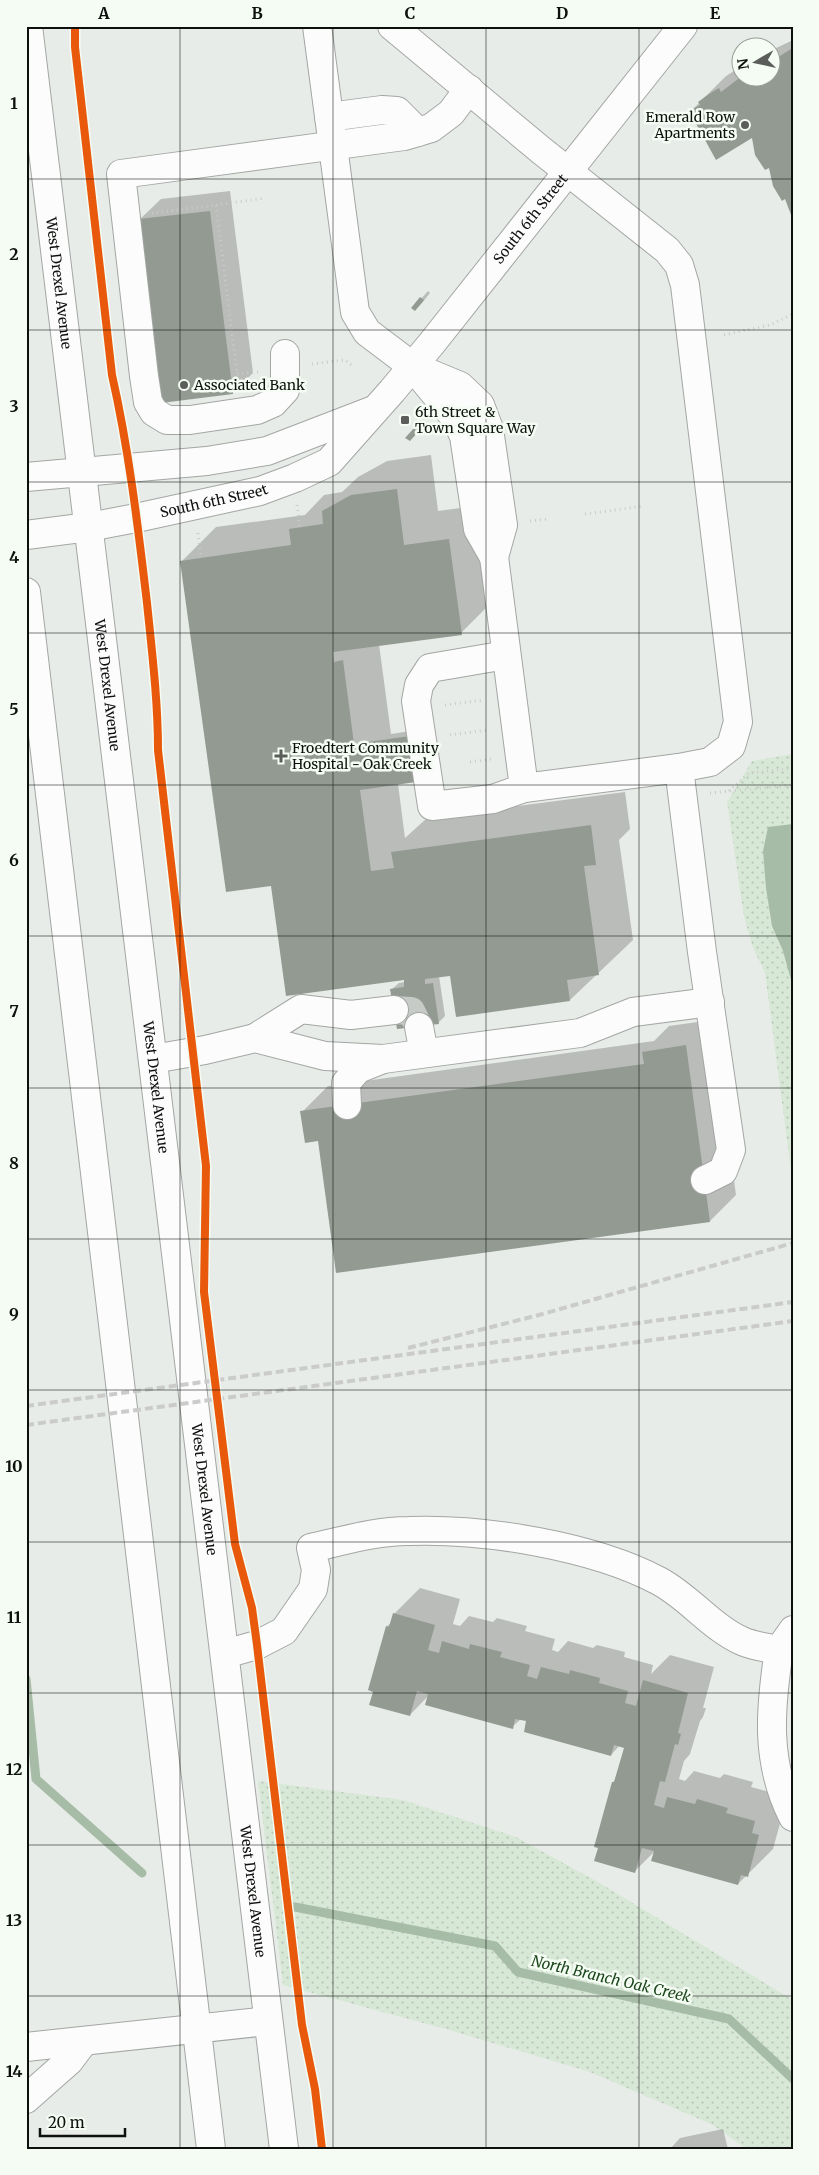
<svg xmlns="http://www.w3.org/2000/svg" width="819" height="2175" viewBox="0 0 819 2175" font-family="Merriweather,serif">
  <defs>
    <pattern id="park-dots" width="8" height="8" patternUnits="userSpaceOnUse" patternTransform="scale(1.25)"><rect width="8" height="8" fill="#d8e8d7"/><path d="M2 2h.1M6 6h.1" fill="none" stroke="#b8c6b7" stroke-width="1.8" stroke-linecap="round"/></pattern>
  </defs>
  <rect width="100%" height="100%" fill="#e8ece8"/>
  <path fill="url(#park-dots)" d="M 793,754 L 793,1186 L 765,973 L 753,948 L 744,917 L 727,802 L 752,761 Z
    M 258,1781 L 403,1800 L 516,1837 L 598,1882 L 793,2000 L 793,2149 L 746,2149 L 713,2125 L 590,2072 L 449,2030 L 283,1985 Z"/>
  <path fill="#a7bca6" d="M 793,824 L 793,987 L 783,951 L 772,926 L 766,888 L 763,851 L 768,827 Z"/>
  <path fill="#0003" d="M 793,40 L 793,217 L 786,197 L 753,136 L 690,112 L 726,76 L 742,66 L 742,78 L 772,78 L 772,50 Z
    M 230,191 L 253,373 L 232,393 L 140,219 L 161,199 Z
    M 428,291 L 430,293 L 422,303 L 415,310 L 413,308 Z
    M 423,421 L 425,423 L 416,433 L 416,428 Z
    M 431,455 L 438,511 L 483,505 L 495,599 L 461,633 L 379,644 L 391,734 L 417,730 L 398,784 L 405,838 L 427,818 L 625,792 L 630,829 L 619,840 L 633,940 L 570,1000 L 451,974 L 439,976 L 445,1016 L 438,1023 L 392,989 L 399,983 L 405,982 L 405,978 L 272,885 L 182,561 L 216,527 L 305,515 L 324,495 L 342,492 L 358,477 L 387,461 Z
    M 712,1020 L 736,1195 L 710,1221 L 319,1140 L 302,1112 L 328,1086 L 654,1041 L 669,1026 Z
    M 420,1588 L 460,1599 L 453,1624 L 460,1626 L 469,1616 L 493,1622 L 497,1618 L 527,1626 L 525,1631 L 555,1639 L 552,1650 L 558,1652 L 568,1641 L 593,1648 L 597,1645 L 625,1652 L 624,1657 L 653,1665 L 651,1674 L 670,1655 L 714,1667 L 703,1708 L 706,1708 L 703,1717 L 700,1721 L 690,1754 L 684,1761 L 679,1779 L 685,1781 L 694,1771 L 720,1778 L 724,1774 L 753,1782 L 751,1787 L 781,1795 L 784,1809 L 773,1849 L 738,1884 L 655,1851 L 635,1871 L 613,1782 L 617,1778 L 626,1747 L 620,1745 L 611,1755 L 528,1720 L 521,1719 L 512,1727 L 429,1695 L 410,1715 L 387,1626 L 392,1622 L 394,1614 Z
    M 723,2129 L 728,2149 L 670,2149 L 680,2138 Z"/>
  <g fill="none" stroke-linecap="round" stroke-linejoin="round">
    <path stroke="#a7bca6" stroke-width="9" d="M 26,1679 L 36,1779 L 142,1873
      M 295,1907 L 495,1946 L 518,1972 L 729,2019 L 793,2079"/>
  </g>
  <path fill="#939a92" d="M 791,49 L 793,52 L 793,220 L 785,199 L 782,201 L 773,186 L 769,168 L 765,170 L 755,155 L 752,138 L 716,160 L 689,111 L 700,105 L 698,102 L 709,94 L 719,88 L 721,92 L 742,76 L 772,78 L 772,61 Z
    M 210,211 L 233,394 L 161,403 L 139,219 Z
    M 420,297 L 424,300 L 415,311 L 411,308 Z
    M 415,427 L 419,431 L 410,441 L 405,438 Z
    M 397,489 L 404,545 L 449,539 L 462,635 L 333,652 L 334,662 L 343,660 L 354,744 L 410,736 L 416,782 L 360,790 L 371,871 L 394,868 L 391,852 L 591,825 L 596,865 L 584,866 L 599,975 L 567,980 L 570,1001 L 456,1017 L 450,976 L 425,979 L 425,984 L 433,983 L 439,1024 L 397,1029 L 390,989 L 404,987 L 404,980 L 286,996 L 271,886 L 226,892 L 180,561 L 291,545 L 289,529 L 323,524 L 322,511 L 351,495 Z
    M 686,1045 L 710,1222 L 336,1273 L 318,1141 L 305,1143 L 300,1111 L 644,1064 L 642,1052 Z
    M 393,1613 L 435,1625 L 428,1650 L 439,1653 L 442,1641 L 469,1649 L 470,1644 L 502,1652 L 500,1657 L 530,1665 L 527,1676 L 537,1679 L 541,1667 L 569,1674 L 570,1670 L 600,1678 L 599,1683 L 628,1691 L 625,1703 L 636,1706 L 643,1680 L 688,1693 L 678,1733 L 681,1734 L 678,1745 L 675,1744 L 665,1782 L 660,1781 L 654,1805 L 664,1808 L 667,1797 L 695,1804 L 697,1799 L 728,1808 L 726,1813 L 755,1821 L 752,1833 L 759,1835 L 748,1877 L 741,1875 L 738,1885 L 651,1861 L 654,1851 L 642,1848 L 635,1873 L 594,1861 L 598,1848 L 594,1847 L 612,1782 L 614,1782 L 624,1748 L 614,1745 L 611,1756 L 524,1732 L 526,1721 L 515,1719 L 513,1729 L 425,1705 L 428,1694 L 417,1691 L 410,1716 L 369,1705 L 373,1692 L 368,1690 L 386,1626 L 389,1627 Z"/>
  <g fill="none" stroke-linecap="round" stroke-linejoin="round">
    <path stroke="#c7cbc7" stroke-width="28" stroke-dasharray="28 14" stroke-linecap="butt" d="M 394,1010 L 411,1011 L 419,1027"/>
    <defs>
      <g id="minor">
        <path id="s1" d="M 28,26 L 284,2149"/>
        <path d="M 317,26 L 355,312 L 367,332 L 412,366 L 456,419 L 464,436 L 478,529 L 494,557 L 503,525 L 489,429 L 480,405 L 460,386 L 412,366"/>
        <path d="M 392,26 L 542,151 L 667,250 L 679,265 L 685,285 L 738,722 L 731,746 L 710,762 L 679,768 L 524,788 L 493,799 L 432,806 L 416,701 L 419,685 L 430,668 L 506,655"/>
        <path d="M 329,117 L 382,110 L 397,111 L 418,132"/>
        <path d="M 285,354 L 285,390 L 273,403 L 257,410 L 190,420 L 167,420 L 154,412 L 148,402 L 144,376 L 121,174 L 404,136 L 431,128 L 451,113 L 469,89"/>
        <path d="M 26,477 L 207,461 L 267,451 L 371,411"/>
        <path id="s2" d="M 26,535 L 89,527 L 136,518 L 260,491 L 295,478 L 329,462 L 392,391 L 432,343 L 683,26"/>
        <path d="M 494,557 L 524,788"/>
        <path d="M 26,592 L 211,2149"/>
        <path d="M 679,768 L 702,952 L 731,1150 L 723,1171 L 705,1180"/>
        <path d="M 419,1027 L 424,1053"/>
        <path d="M 255,1038 L 301,1009 L 351,1015 L 394,1010"/>
        <path d="M 153,1059 L 205,1050 L 255,1038 L 325,1056 L 383,1059 L 580,1033 L 633,1012 L 710,1002"/>
        <path d="M 347,1105 L 346,1083 L 358,1069 L 383,1059"/>
        <path d="M 779,1650 L 793,1630"/>
        <path d="M 225,1654 L 257,1645 L 284,1631 L 313,1589 L 316,1570 L 311,1548 C 343,1541 375,1531 408,1531 C 483,1528 593,1546 659,1581 C 689,1597 711,1627 742,1641 C 753,1646 767,1648 779,1650 C 770,1709 765,1762 793,1817"/>
        <path d="M 26,2047 L 268,2021"/>
        <path d="M 26,2099 L 69,2061 L 84,2041"/>
      </g>
    </defs>
    <use href="#minor" stroke="#a3a6a3" stroke-width="30"/>
    <path stroke="#cacbca" stroke-width="3" stroke-dasharray="1 4" stroke-linecap="butt" d="M 216,205 L 265,198
      M 152,213 L 216,205 L 237,374 L 258,372
      M 724,335 L 770,325 L 793,314
      M 312,364 L 345,360 L 354,367
      M 297,505 L 300,527
      M 585,514 L 644,506
      M 530,521 L 549,519
      M 198,533 L 201,558
      M 445,705 L 484,700
      M 450,735 L 488,730
      M 470,762 L 491,759
      M 729,791 L 749,773 L 793,768
      M 710,793 L 793,785"/>
    <use href="#minor" stroke="#fcfcfc" stroke-width="28"/>
    <path stroke="#cacbca" stroke-width="4" stroke-dasharray="8 4" stroke-linecap="butt" d="M 408,1348 L 539,1315 L 793,1243
      M 26,1406 L 793,1302
      M 26,1425 L 793,1321"/>
    <defs>
      <path id="cycleway" d="M 75,26 L 75,47 L 112,375 C 129,450 138,527 147,603 C 152,652 158,701 158,750 L 206,1166 L 204,1292 L 235,1544 L 252,1608 L 257,1645 L 302,2025 L 315,2089 L 322,2149"/>
    </defs>
    <use href="#cycleway" stroke="#f4fcf3" stroke-width="11"/>
    <use href="#cycleway" stroke="#e8590c" stroke-width="8"/>
  </g>
  <path fill="none" stroke="#0d100d" stroke-width="1" stroke-opacity="0.55" d="M 180,26 L 180,2149M 333,26 L 333,2149M 486,26 L 486,2149M 639,26 L 639,2149M 26,179 L 793,179M 26,330 L 793,330M 26,482 L 793,482M 26,633 L 793,633M 26,785 L 793,785M 26,936 L 793,936M 26,1088 L 793,1088M 26,1239 L 793,1239M 26,1390 L 793,1390M 26,1542 L 793,1542M 26,1693 L 793,1693M 26,1845 L 793,1845M 26,1996 L 793,1996"/>
  <g fill="#5a5d5a" stroke="#f4fcf3" stroke-width="2">
    <circle cx="745" cy="125" r="5"/>
    <circle cx="184" cy="385" r="5"/>
    <rect x="400" y="415" width="10" height="10" rx="2.5"/>
    <path d="M278.5 748.5h5v5h5v5h-5v5h-5v-5h-5v-5h5z"/>
  </g>
  <g text-anchor="middle" stroke-width="5" stroke-linejoin="round" paint-order="stroke">
    <g font-size="14" fill="#0d100d" stroke="#f4fcf3" text-anchor="start">
      <text x="735" y="122" text-anchor="end">Emerald Row<tspan x="735" dy="16">Apartments</tspan></text>
      <text x="194" y="390">Associated Bank</text>
      <text x="415" y="417">6th Street &amp;<tspan x="415" dy="16">Town Square Way</tspan></text>
      <text x="292" y="753">Froedtert Community<tspan x="292" dy="16">Hospital - Oak Creek</tspan></text>
    </g>
    <g font-size="14" fill="#0d100d" stroke="#f4fcf3">
      <text dy="5" stroke="none"><textPath href="#s2" startOffset="629">South 6th Street</textPath></text>
      <text dy="5" stroke="none"><textPath href="#s1" startOffset="259">West Drexel Avenue</textPath></text>
      <text dy="5" stroke="none"><textPath href="#s2" startOffset="191">South 6th Street</textPath></text>
      <text dy="5" stroke="none"><textPath href="#s1" startOffset="664">West Drexel Avenue</textPath></text>
      <text dy="5" stroke="none"><textPath href="#s1" startOffset="1069">West Drexel Avenue</textPath></text>
      <text dy="5" stroke="none"><textPath href="#s1" startOffset="1474">West Drexel Avenue</textPath></text>
      <text dy="5" stroke="none"><textPath href="#s1" startOffset="1879">West Drexel Avenue</textPath></text>
    </g>
    <g font-size="15" font-style="italic" fill="#1e481d" stroke="#f4fcf3">
      <text transform="translate(611 1979) rotate(13)" y="5">North Branch Oak Creek</text>
    </g>
  </g>
  <rect width="819" height="2175" fill="none" stroke="#f4fcf3" stroke-width="55"/>
  <g transform="translate(756 62) rotate(261)"><circle r="24" fill="#f4fcf3" stroke="#989e97"/>
  <path d="M0-4L9 19L0 12L-9 19Z" fill="#5a5d5a"/>
  <text y="-8" font-size="14" font-weight="bold" text-anchor="middle" fill="#0d100d">N</text>
  </g>
  <path d="M40 2128v8h85v-8" fill="none" stroke="#0d100d" stroke-width="2.5"/>
  <text x="48" y="2128" font-size="15" fill="#0d100d" stroke="#f4fcf3" stroke-width="4" paint-order="stroke">20 m</text>
  <rect x="28" y="28" width="764" height="2120" fill="none" stroke="#0d100d" stroke-width="2"/>
  <g font-size="16" text-anchor="middle" font-weight="bold" fill="#0d100d">
    <text x="104" y="19">A</text>
    <text x="257" y="19">B</text>
    <text x="410" y="19">C</text>
    <text x="562" y="19">D</text>
    <text x="715" y="19">E</text>
    <text x="14" y="109">1</text>
    <text x="14" y="260">2</text>
    <text x="14" y="412">3</text>
    <text x="14" y="563">4</text>
    <text x="14" y="715">5</text>
    <text x="14" y="866">6</text>
    <text x="14" y="1017">7</text>
    <text x="14" y="1169">8</text>
    <text x="14" y="1320">9</text>
    <text x="14" y="1472">10</text>
    <text x="14" y="1623">11</text>
    <text x="14" y="1775">12</text>
    <text x="14" y="1926">13</text>
    <text x="14" y="2077">14</text>
  </g>
</svg>
